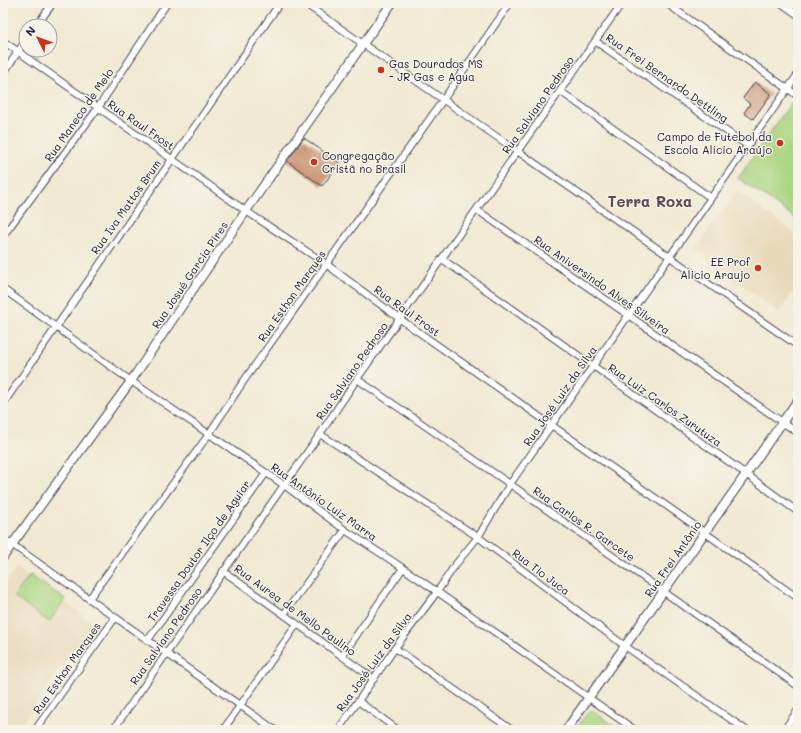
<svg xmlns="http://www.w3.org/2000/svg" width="801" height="733" viewBox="0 0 801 733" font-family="Mali,sans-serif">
  <rect width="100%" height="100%" fill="#f7f3e8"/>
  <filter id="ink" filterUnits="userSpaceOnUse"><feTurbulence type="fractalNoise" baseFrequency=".025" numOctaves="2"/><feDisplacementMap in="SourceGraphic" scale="8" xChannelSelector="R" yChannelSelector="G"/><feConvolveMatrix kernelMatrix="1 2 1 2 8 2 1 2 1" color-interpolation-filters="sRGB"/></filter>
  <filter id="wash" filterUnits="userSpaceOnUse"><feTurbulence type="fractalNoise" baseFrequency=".012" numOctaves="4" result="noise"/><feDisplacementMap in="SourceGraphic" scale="16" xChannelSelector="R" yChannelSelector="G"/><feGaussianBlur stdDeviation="0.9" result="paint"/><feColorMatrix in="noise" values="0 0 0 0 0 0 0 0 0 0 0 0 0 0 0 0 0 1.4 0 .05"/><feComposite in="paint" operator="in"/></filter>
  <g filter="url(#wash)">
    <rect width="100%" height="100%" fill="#f1e9d3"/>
    <path fill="#e8d9ba" d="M 737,191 L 798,236 L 798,286 L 779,312 L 694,250 Z
      M 16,568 L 93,622 L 18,730 L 3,730 L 3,587 Z"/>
    <path fill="#abd682" stroke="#667c5e" d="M 791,103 L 798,108 L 798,220 L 738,178 Z
      M 30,575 L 65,599 L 49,622 L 14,597 Z
      M 592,710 L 619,730 L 575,730 L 589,711 Z"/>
    <g id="blocks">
      <path fill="#cd9b7c" d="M 755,82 L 771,94 L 753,119 L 744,113 L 750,104 L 743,98 Z
        M 304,138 L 340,163 L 322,186 L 287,161 Z"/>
    </g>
  </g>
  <g filter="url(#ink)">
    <use href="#blocks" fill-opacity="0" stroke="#414052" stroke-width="1"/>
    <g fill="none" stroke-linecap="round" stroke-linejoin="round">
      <defs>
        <path id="minor" d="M 304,3 L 798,346
          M 666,3 L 798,96
          M 781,3 L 798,15
          M 36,26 L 53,3
          M 3,41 L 246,211 L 326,264 L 400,319 L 798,598
          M 595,41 L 748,146
          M 3,74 L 26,40
          M 560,91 L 711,198
          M 477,210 L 798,433
          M 3,236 L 98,108 L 167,3
          M 442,259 L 746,474 L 798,512
          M 3,289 L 56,327 L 131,381 L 284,485 L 345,530 L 403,568 L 635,730
          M 357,379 L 510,484 L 798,686
          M 3,404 L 280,3
          M 320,434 L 478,537 L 625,646 L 746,730
          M 3,538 L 275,730
          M 223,571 L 374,679
          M 89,599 L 209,434 L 243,382 L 443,100 L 510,3
          M 284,614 L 345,530
          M 148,640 L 266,473
          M 395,648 L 512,730
          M 342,656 L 403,568
          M 358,701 L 398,730
          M 35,730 L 115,618
          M 113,730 L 284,485 L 320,434 L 357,379 L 622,3
          M 223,730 L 297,624
          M 338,730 L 395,648 L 437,592 L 455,565 L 478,537 L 510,484 L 798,74
          M 784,730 L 798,710"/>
        <path id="tertiary" d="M 3,557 L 131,381 L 246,211 L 363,44 L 392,3
          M 566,730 L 798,400"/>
      </defs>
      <use href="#minor" stroke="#414052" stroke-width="8"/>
      <use href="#tertiary" stroke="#414052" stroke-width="10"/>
      <use href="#minor" stroke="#fff" stroke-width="6"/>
      <use href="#tertiary" stroke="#fff" stroke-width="8"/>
    </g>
  </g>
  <g fill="#c8321e" stroke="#f7f3e8" stroke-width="1.5">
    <circle cx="381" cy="70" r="4"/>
    <circle cx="780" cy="143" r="4"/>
    <circle cx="314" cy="162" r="4"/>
    <circle cx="758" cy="268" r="4"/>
  </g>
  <g text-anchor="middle" stroke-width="3" stroke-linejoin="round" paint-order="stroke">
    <g font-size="11" fill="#22223b" stroke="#f7f3e8" text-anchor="start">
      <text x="389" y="68">Gas Dourados MS<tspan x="389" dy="13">- JR Gas e Agua</tspan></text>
      <text x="772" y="141" text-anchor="end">Campo de Futebol da<tspan x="772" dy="13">Escola Alício Araújo</tspan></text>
      <text x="322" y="160">Congregação<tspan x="322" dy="13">Cristã no Brasil</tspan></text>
      <text x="750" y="266" text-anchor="end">EE Prof<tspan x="750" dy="13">Alicio Araujo</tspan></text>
    </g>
    <g font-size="11" fill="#22223b" stroke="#f7f3e8">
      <text transform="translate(667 78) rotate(35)" y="4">Rua Frei Bernardo Dettling</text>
      <text transform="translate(538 105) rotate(-55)" y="4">Rua Salviano Pedroso</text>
      <text transform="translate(79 115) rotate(-55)" y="4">Rua Maneco de Melo</text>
      <text transform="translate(141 125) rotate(35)" y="4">Rua Raul Frost</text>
      <text transform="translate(126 207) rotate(-55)" y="4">Rua Iva Mattos Brum</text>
      <text transform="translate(190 275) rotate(-56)" y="4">Rua Josué Garcia Pires</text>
      <text transform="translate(602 285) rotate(35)" y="4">Rua Aniversindo Alves Silveira</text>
      <text transform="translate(292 296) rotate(-55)" y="4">Rua Esthon Marques</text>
      <text transform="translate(407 311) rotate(36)" y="4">Rua Raul Frost</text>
      <text transform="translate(352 371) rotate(-55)" y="4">Rua Salviano Pedroso</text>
      <text transform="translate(560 396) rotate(-55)" y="4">Rua José Luiz da Silva</text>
      <text transform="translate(665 405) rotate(35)" y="4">Rua Luiz Carlos Zurutuza</text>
      <text transform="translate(324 502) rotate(35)" y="4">Rua Antônio Luiz Marra</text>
      <text transform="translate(584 524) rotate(35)" y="4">Rua Carlos R. Garcete</text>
      <text transform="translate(199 551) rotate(-55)" y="4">Travessa Doutor Ilço de Aguiar</text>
      <text transform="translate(673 559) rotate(-55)" y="4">Rua Frei Antônio</text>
      <text transform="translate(541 572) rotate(37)" y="4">Rua Tio Juca</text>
      <text transform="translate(295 610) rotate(36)" y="4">Rua Aurea de Mello Paulino</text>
      <text transform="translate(166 636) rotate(-55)" y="4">Rua Salviano Pedroso</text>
      <text transform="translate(374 662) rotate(-54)" y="4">Rua José Luiz da Silva</text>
      <text transform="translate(67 668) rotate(-55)" y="4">Rua Esthon Marques</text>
    </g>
    <g font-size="15" font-weight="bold" fill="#5e4c52" stroke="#f7f3e8">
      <text x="650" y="207">Terra Roxa</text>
    </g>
  </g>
  <rect width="801" height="733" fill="none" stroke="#f7f3e8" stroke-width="16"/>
  <g transform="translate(38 38) rotate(312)"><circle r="19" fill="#f7f3e8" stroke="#a29fa3"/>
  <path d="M0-3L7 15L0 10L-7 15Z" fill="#c8321e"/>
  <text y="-6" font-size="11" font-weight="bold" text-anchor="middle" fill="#22223b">N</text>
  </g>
</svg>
